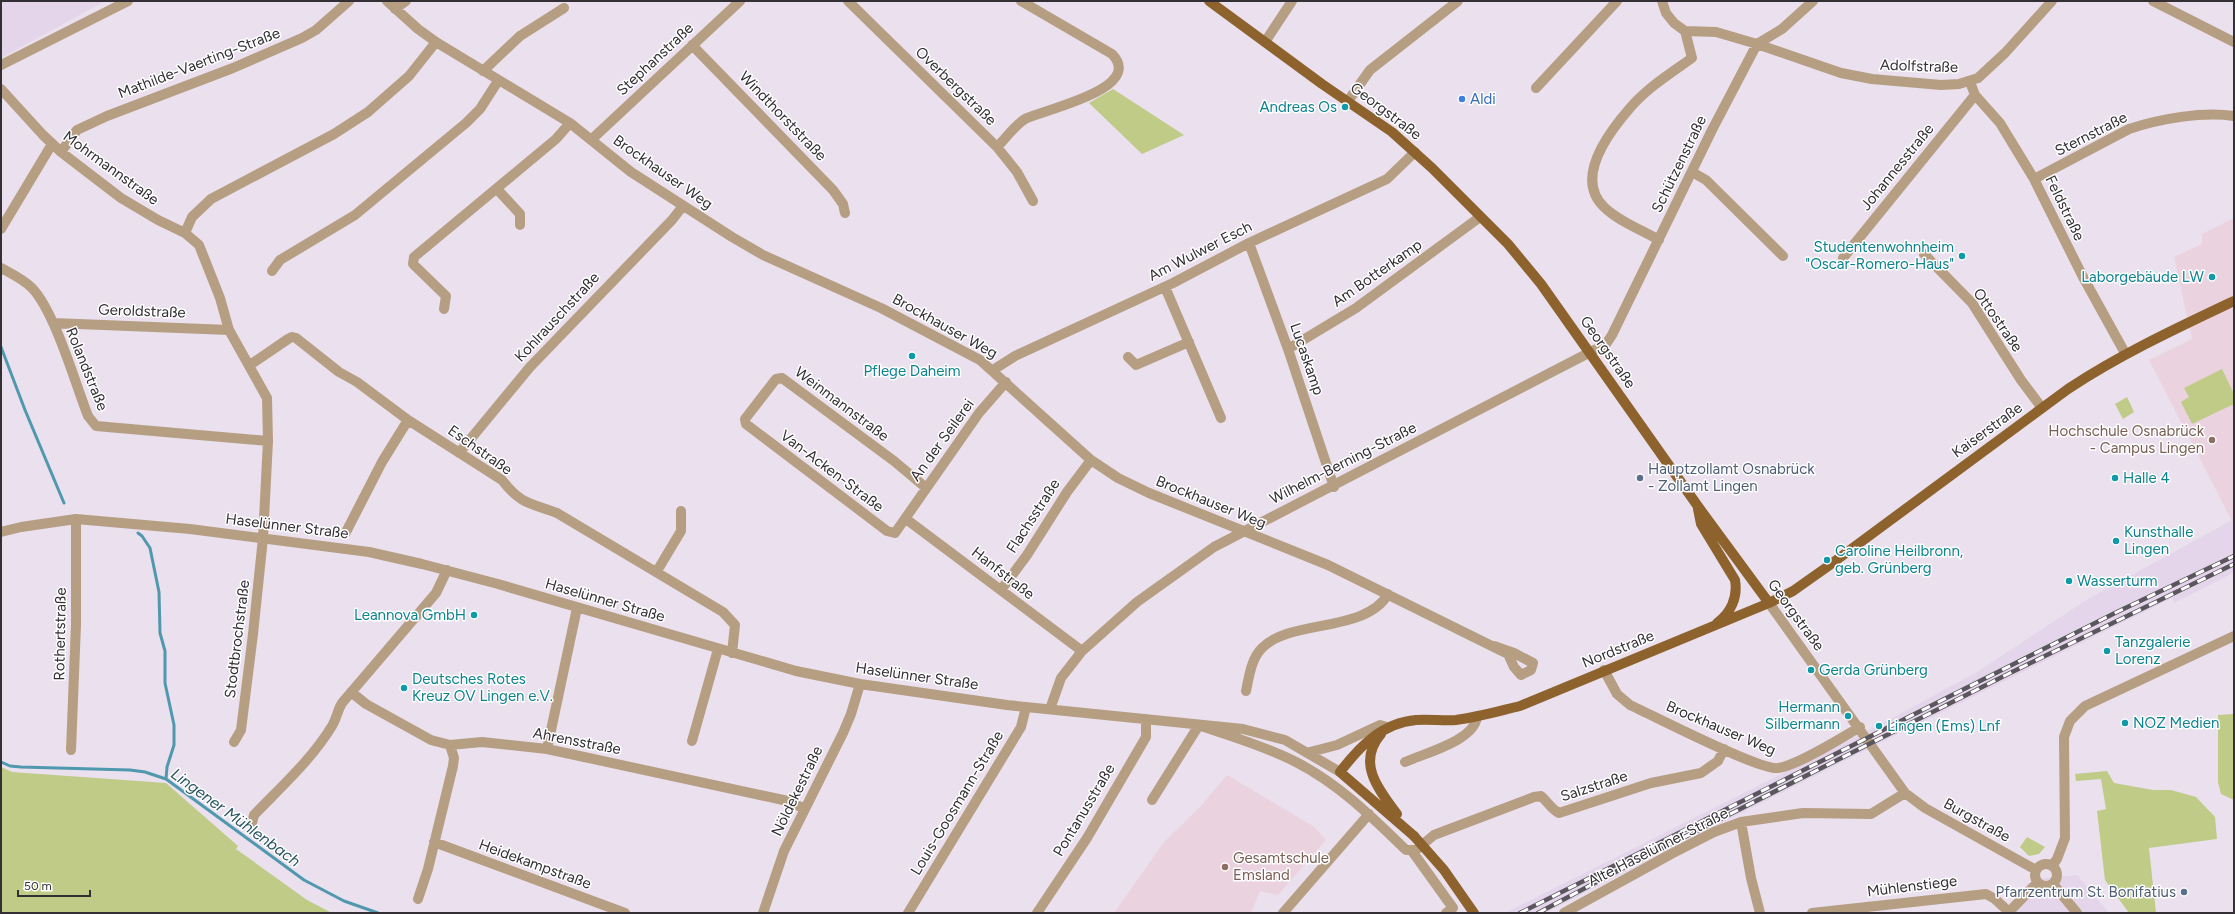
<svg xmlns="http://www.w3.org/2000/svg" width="2235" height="914" viewBox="0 0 2235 914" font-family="Figtree,sans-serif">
  <rect width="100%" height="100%" fill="#eae0ee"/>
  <path fill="#e4d5ea" d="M 1,1 L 105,1 L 1,58 Z
    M 2234,519 L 2234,572 L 2229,575 L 2174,603 L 2172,598 L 1856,755 L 1545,913 L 1505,913 L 1889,720 L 1977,672 L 2088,599 Z
    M 2077,875 L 2109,913 L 2008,913 L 2028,883 L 2032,884 L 2044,878 Z"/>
  <path fill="#ead3df" d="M 2234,218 L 2234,519 L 2232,521 L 2149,360 L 2192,339 L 2174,257 L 2202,244 L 2202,234 Z
    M 1227,775 L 1313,826 L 1326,840 L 1278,895 L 1260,891 L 1251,913 L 1114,913 L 1164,842 L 1201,806 Z"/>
  <path fill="#bfcb87" d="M 1113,89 L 1184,135 L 1142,154 L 1089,103 Z
    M 2222,369 L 2234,394 L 2234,404 L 2192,424 L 2181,402 L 2189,397 L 2184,388 Z
    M 2127,397 L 2134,412 L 2123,419 L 2115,404 Z
    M 2234,714 L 2234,800 L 2221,794 L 2218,782 L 2218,715 Z
    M 1,767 L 12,772 L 166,783 L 238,846 L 236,849 L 307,900 L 332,913 L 1,913 Z
    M 2107,771 L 2114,783 L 2153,790 L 2171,790 L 2196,797 L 2215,817 L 2217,839 L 2149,848 L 2156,913 L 2129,913 L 2105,880 L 2097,811 L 2106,809 L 2101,779 L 2076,781 L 2075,774 Z
    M 2027,837 L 2045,847 L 2039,854 L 2029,856 L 2020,847 Z"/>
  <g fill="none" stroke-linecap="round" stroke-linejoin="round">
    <path stroke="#5098ae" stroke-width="3" d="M 1,347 L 25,410 L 64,503
      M 138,533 L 142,536 L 150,548 L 159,592 L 160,633 L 165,651 L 165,683 L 174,725 L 174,745 L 167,767 L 166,779
      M 1,762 L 10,766 L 21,767 L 130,770 L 145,772 L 166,779 L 304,880 L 344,901 L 378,913"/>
    <path stroke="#b69e83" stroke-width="10" d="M 387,1 L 418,29 L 436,42 L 570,123 L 631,172 L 732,237 L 763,255 L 881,308 L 980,360 L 1091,460 L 1118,478 L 1149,493 L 1328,565 L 1508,654 L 1514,667 L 1521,675 L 1531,670 L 1533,663 L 1514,653 L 1494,646
      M 848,1 L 997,147 L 1017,172 L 1033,201
      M 1662,1 L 1666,13 L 1674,23 L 1685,31 L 1716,32 L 1757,44 L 1841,73 L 1872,79 L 1941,85 L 1959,84 L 1978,78 L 2005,53 L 2052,1
      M 2153,1 L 2234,42
      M 395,9 L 406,1
      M 1265,42 L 1292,1
      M 692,45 L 833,190 L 843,204 L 845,213
      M 1,65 L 128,1
      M 483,71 L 520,36 L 564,8
      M 1970,82 L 1975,95 L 2000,123 L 2034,179 L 2083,277 L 2125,353
      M 1536,88 L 1617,1
      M 1,89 L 43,135 L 61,152 L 121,198 L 158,220 L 185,233 L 199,245 L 220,298 L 229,330 L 267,398 L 268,441 L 263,538 L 253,634 L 241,730 L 234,742
      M 1348,101 L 1370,70 L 1458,1
      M 591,140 L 740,1
      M 997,147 C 1006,138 1014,126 1025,119 C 1042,110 1146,89 1112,54 L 1021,1
      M 61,152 L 77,130 L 107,116 L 233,68 L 302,38 L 316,30 L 349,1
      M 1692,172 L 1706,180 L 1783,256
      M 2034,179 L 2129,129 C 2159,119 2203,111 2234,116
      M 497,189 L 520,214 L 520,225
      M 1,229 L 52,144
      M 185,233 L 192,217 L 211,199 L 334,134 L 368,112 L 409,76 L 436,42
      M 1659,240 C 1642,230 1618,221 1604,207 C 1574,178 1609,132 1630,108 C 1647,88 1671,73 1692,58 L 1685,31
      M 1249,243 L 1288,349 L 1334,487
      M 1924,254 L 1972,303 L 2021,380 L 2042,408
      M 1843,258 L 1975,95
      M 1,268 C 12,274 23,279 32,288 C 55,312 75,383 88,416 L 96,426 L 268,441
      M 272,271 L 280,260 L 355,215 L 466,123 L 480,109 L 498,81
      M 1165,287 L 1221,418
      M 444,309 L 446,296 L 413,264 L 414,257 L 556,139 L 570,123
      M 53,323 L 229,330
      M 1288,349 L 1356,308 L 1480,217
      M 1128,357 L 1136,365 L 1189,342
      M 250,365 L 288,339 L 292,337 L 296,338 L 339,372 L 357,382 L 408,420 L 502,480 C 521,505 531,503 557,513 L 723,612 L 735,625 L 732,653
      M 993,370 L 1015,356 L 1173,283 L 1249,243 L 1387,179 L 1415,152
      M 459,453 L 530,367 L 672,220 L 683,206
      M 925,487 L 894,461 L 782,378 L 776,379 L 745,419 L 746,424 L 887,531 L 895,533 L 979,413 L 1006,382
      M 906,519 L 1082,651
      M 1,532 L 21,527 L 76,519 L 190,529 L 369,552 L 422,564 L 498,584 L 796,671 L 860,684 L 1007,705 L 1243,729 L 1285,740 L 1340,772
      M 345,534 L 382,462 L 408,420
      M 657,571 L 681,531 L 681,511
      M 1001,590 L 1027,555 L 1067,492 L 1091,460
      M 1769,603 L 1905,793 L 1925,808 L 2036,870
      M 1604,670 L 1617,694 L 1630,705 C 1654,716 1760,771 1778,768 C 1797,766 1841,738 1860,727
      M 1246,691 C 1249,677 1251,659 1262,648 C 1290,619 1366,633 1388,594
      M 351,692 L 366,704 L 431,740 L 450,745 L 482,742 L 547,749 L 788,801 L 805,809
      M 1050,709 L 1061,678 L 1082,651 L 1137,602 L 1214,547 L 1606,344 L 1612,335 L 1712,130 L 1757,44 L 1782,29 L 1813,1
      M 692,741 L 718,649
      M 547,749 L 577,608
      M 71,750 L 76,624 L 76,519
      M 1310,752 L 1337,745 L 1380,725 L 1387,727
      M 1405,762 C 1425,753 1474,741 1477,717
      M 1152,800 L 1199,725 C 1232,737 1265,746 1296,762 C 1339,784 1372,817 1406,850 L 1416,850 L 1434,835 L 1534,797 L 1541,796 C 1548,802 1551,809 1559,813 L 1651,783 L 1701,773 L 1718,761 L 1724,749
      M 1741,822 L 1751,878 L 1760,913
      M 252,823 L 254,815 C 281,787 312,759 332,726 C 337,718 337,711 342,703 L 436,593 L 447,570
      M 434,842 L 625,913
      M 1412,851 L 1453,908 L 1446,913
      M2035 875a11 11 0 1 1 22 0a11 11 0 1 1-22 0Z
      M 2052,866 L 2057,859 L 2065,838 L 2064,737 L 2070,721 L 2085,706 L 2234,636
      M 2053,884 L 2077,913
      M 418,899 L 428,869 L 453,766 L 454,758 L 450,745
      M 763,913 L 784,851 L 843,733 L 851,714 L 860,684
      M 908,913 L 1021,727 L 1026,707
      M 1037,913 L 1087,838 L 1146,737 L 1146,719
      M 1283,913 L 1369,814
      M 1564,913 L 1671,854 L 1714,832 L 1741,822 L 1803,813 L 1871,814 L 1905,793
      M 1812,913 L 1986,894 L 1995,899 L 2009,912
      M 2008,913 L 2037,883"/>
    <path stroke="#8d622d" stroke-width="10" d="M 1209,1 L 1322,84 L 1392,132 L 1432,168 L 1508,244 L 1541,284 L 1697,505 L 1769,603
      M 1698,509 L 1701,524 L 1735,580 C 1738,597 1731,613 1717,623
      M 1381,734 C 1356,763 1379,790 1397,814
      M 1414,836 L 1340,772 C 1360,746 1382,723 1416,720 C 1430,719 1443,721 1456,720 C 1478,717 1499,711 1520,706 L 1769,603 L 1793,591 L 1827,567 L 2068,389 C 2121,354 2177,328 2234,301"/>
    <defs>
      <path id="rail" d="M 1520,913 L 2115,613 L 2234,556
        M 1538,913 L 1623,868 L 2006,675 L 2234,564"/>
    </defs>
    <use href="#rail" stroke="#5b565e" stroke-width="4.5"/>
    <use href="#rail" stroke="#fff" stroke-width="3" stroke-dasharray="9" stroke-linecap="butt"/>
    <path stroke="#8d622d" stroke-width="10" d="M 1414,836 L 1444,870 L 1474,913"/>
  </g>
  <circle fill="#3f7fe0" stroke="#fff" stroke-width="1.5" cx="1462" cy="99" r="4"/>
  <g fill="#0f9aa8" stroke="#fff" stroke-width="1.5">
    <circle cx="1345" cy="107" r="4"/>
    <circle cx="1962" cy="256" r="4"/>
    <circle cx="2212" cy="277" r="4"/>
    <circle cx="912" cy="356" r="4"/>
    <circle cx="2115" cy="478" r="4"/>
    <circle cx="2116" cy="541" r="4"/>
    <circle cx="1827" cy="560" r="4"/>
    <circle cx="2069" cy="581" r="4"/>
    <circle cx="474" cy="615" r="4"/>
    <circle cx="2107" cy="651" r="4"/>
    <circle cx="1811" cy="670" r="4"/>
    <circle cx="404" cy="688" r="4"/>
    <circle cx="1848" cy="716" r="4"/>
    <circle cx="2125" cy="723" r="4"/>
    <circle cx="1879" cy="726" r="4"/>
  </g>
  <g fill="#8d6e63" stroke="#fff" stroke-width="1.5">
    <circle cx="2212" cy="440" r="4"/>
    <circle cx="1225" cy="867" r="4"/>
  </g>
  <g fill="#5c6f8a" stroke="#fff" stroke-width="1.5">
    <circle cx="1640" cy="478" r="4"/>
    <circle cx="2184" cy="892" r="4"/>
  </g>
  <g text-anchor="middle" stroke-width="3" stroke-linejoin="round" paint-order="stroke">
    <g font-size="15" fill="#332f35" stroke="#fff">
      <text transform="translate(655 59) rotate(-43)" y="5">Stephanstraße</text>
      <text transform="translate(199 63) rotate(-21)" y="5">Mathilde-Vaerting-Straße</text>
      <text transform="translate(1919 66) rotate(2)" y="5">Adolfstraße</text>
      <text transform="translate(956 86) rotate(44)" y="5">Overbergstraße</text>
      <text transform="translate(1386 111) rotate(37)" y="5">Georgstraße</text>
      <text transform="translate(783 116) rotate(46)" y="5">Windthorststraße</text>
      <text transform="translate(2091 134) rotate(-27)" y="5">Sternstraße</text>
      <text transform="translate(1679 164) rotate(-64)" y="5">Schützenstraße</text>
      <text transform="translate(1897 167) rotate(-51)" y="5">Johannesstraße</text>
      <text transform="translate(111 168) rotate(36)" y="5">Mohrmannstraße</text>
      <text transform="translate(663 172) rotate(35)" y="5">Brockhauser Weg</text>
      <text transform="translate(2065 208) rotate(64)" y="5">Feldstraße</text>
      <text transform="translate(1200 251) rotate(-27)" y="5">Am Wulwer Esch</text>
      <text transform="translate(1377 273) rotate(-35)" y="5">Am Botterkamp</text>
      <text transform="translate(142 311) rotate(2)" y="5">Geroldstraße</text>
      <text transform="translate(557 317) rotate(-47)" y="5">Kohlrauschstraße</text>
      <text transform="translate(1998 320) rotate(55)" y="5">Ottostraße</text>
      <text transform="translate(945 326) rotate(29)" y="5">Brockhauser Weg</text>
      <text transform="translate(1608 352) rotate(55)" y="5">Georgstraße</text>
      <text transform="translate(1307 359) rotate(71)" y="5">Lucaskamp</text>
      <text transform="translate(87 369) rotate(68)" y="5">Rolandstraße</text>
      <text transform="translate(842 404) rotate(37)" y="5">Weinmannstraße</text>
      <text transform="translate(1987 430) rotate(-36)" y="5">Kaiserstraße</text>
      <text transform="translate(942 440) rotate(-54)" y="5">An der Seilerei</text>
      <text transform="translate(480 450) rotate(35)" y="5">Eschstraße</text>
      <text transform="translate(1343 463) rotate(-27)" y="5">Wilhelm-Berning-Straße</text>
      <text transform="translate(832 471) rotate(37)" y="5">Van-Acken-Straße</text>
      <text transform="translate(1211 502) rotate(22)" y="5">Brockhauser Weg</text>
      <text transform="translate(1033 516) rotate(-57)" y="5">Flachsstraße</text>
      <text transform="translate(287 526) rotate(7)" y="5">Haselünner Straße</text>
      <text transform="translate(1003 573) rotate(38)" y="5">Hanfstraße</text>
      <text transform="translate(605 600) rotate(16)" y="5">Haselünner Straße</text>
      <text transform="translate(1796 615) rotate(54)" y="5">Georgstraße</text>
      <text transform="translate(60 634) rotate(-89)" y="5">Rothertstraße</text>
      <text transform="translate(237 639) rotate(-83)" y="5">Stodtbrochstraße</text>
      <text transform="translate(1618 649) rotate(-22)" y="5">Nordstraße</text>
      <text transform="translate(917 676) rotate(8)" y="5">Haselünner Straße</text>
      <text transform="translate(1721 728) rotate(23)" y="5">Brockhauser Weg</text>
      <text transform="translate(577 741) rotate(11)" y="5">Ahrensstraße</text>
      <text transform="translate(1594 786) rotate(-18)" y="5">Salzstraße</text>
      <text transform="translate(797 791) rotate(-64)" y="5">Nöldekestraße</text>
      <text transform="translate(957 803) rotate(-59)" y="5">Louis-Goosmann-Straße</text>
      <text transform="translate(1084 810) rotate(-59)" y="5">Pontanusstraße</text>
      <text transform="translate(1977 820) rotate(29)" y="5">Burgstraße</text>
      <text transform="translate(1658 847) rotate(-27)" y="5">Alte Haselünner Straße</text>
      <text transform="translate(535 864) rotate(20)" y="5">Heidekampstraße</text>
      <text transform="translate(1912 886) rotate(-7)" y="5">Mühlenstiege</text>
    </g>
    <g font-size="15" fill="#366cbe" stroke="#fff" text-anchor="start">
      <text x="1470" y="104">Aldi</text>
    </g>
    <g font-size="15" fill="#0d838f" stroke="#fff" text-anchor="start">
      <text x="1337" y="112" text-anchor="end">Andreas Os</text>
      <text x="1954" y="252" text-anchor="end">Studentenwohnheim<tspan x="1954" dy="17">"Oscar-Romero-Haus"</tspan></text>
      <text x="2204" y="282" text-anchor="end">Laborgebäude LW</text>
      <text x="912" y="376" text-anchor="middle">Pflege Daheim</text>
      <text x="2123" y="483">Halle 4</text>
      <text x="2124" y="537">Kunsthalle<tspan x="2124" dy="17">Lingen</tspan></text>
      <text x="1835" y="556">Caroline Heilbronn,<tspan x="1835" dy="17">geb. Grünberg</tspan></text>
      <text x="2077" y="586">Wasserturm</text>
      <text x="466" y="620" text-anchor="end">Leannova GmbH</text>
      <text x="2115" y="647">Tanzgalerie<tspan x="2115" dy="17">Lorenz</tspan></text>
      <text x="1819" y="675">Gerda Grünberg</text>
      <text x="412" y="684">Deutsches Rotes<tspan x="412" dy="17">Kreuz OV Lingen e.V.</tspan></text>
      <text x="1840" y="712" text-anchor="end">Hermann<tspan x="1840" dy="17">Silbermann</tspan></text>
      <text x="2133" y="728">NOZ Medien</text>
      <text x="1887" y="731">Lingen (Ems) Lnf</text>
    </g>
    <g font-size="15" fill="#785e54" stroke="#fff" text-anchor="end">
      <text x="2204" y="436">Hochschule Osnabrück<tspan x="2204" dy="17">- Campus Lingen</tspan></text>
      <text x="1233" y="863" text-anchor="start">Gesamtschule<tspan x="1233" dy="17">Emsland</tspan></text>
    </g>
    <g font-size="15" fill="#4e5e75" stroke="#fff" text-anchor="start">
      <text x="1648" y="474">Hauptzollamt Osnabrück<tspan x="1648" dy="17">- Zollamt Lingen</tspan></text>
      <text x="2176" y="897" text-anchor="end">Pfarrzentrum St. Bonifatius</text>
    </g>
    <g font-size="16" font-style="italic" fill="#295663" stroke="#fff">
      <text transform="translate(236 817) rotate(36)" y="6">Lingener Mühlenbach</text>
    </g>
  </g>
  <rect width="2235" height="914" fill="none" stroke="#332f35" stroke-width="4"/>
  <path d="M18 890v6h72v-6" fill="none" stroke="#332f35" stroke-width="2"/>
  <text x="24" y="890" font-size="12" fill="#332f35" stroke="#ffffff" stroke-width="3" paint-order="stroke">50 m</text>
</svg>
